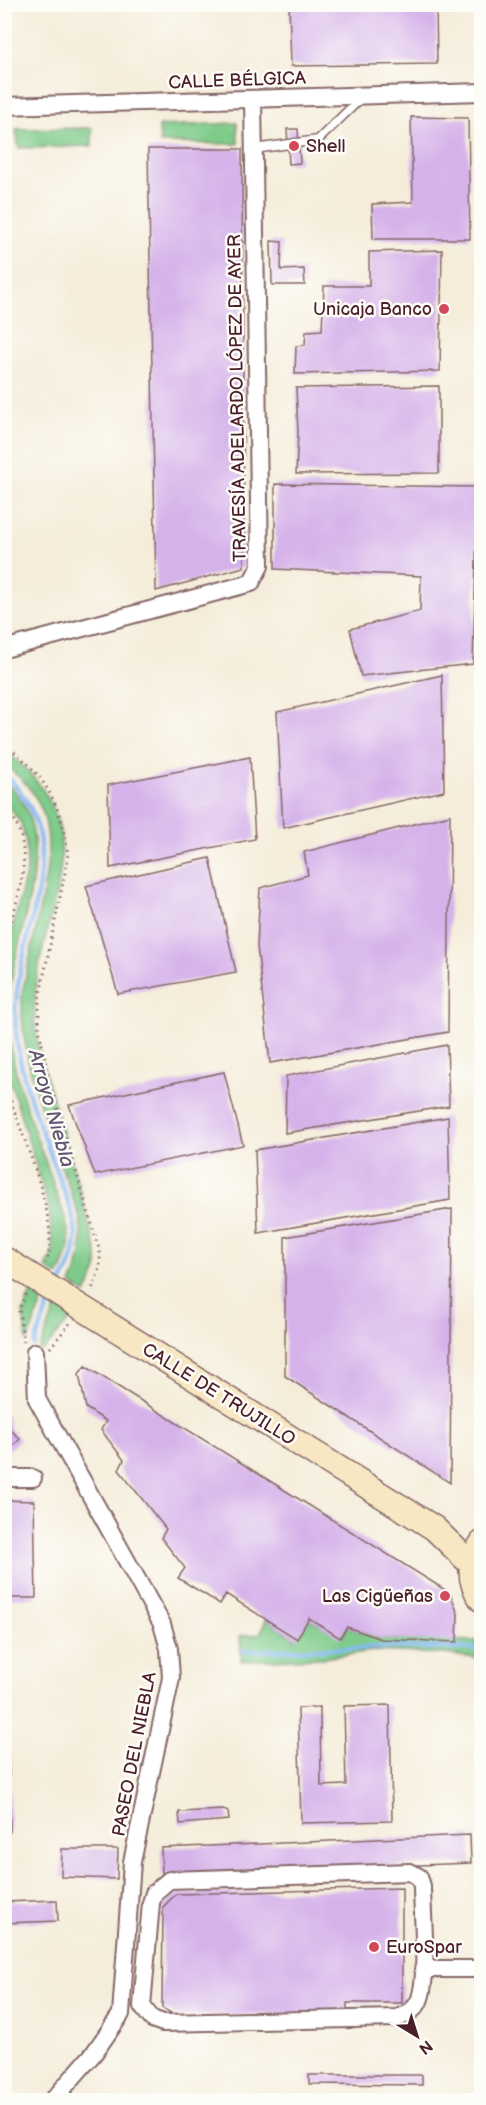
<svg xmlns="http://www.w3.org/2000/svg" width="486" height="2105" viewBox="0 0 486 2105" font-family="'Balsamiq Sans',sans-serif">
  <rect width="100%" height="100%" fill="#fdfcf7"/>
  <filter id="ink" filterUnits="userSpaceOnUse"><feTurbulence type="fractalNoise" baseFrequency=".0167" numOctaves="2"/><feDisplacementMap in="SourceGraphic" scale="12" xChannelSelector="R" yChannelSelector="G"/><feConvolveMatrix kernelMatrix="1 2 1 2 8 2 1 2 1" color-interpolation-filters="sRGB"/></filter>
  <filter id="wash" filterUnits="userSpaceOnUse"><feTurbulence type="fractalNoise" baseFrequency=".008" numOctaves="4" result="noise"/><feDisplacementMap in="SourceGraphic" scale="24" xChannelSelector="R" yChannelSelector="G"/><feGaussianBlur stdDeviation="1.35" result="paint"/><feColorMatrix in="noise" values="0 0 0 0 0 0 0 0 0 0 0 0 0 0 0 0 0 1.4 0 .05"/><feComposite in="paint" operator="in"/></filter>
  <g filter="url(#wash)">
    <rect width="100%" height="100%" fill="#f5edda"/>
    <path fill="#7ecb8a" stroke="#64755a" stroke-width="1.5" d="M 237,123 L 238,144 L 160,143 L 159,126 Z
      M 92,128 L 92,146 L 19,148 L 16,129 Z
      M 4,750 C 121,838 21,925 36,1033 C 40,1060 49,1086 57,1112 C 70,1159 85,1206 97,1253 L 97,1270 L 86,1294 L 71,1284 C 82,1262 83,1244 80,1219 C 57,1150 18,1067 22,993 C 28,966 34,939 39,912 C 51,856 60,803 5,766 Z
      M 5,782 C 71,834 5,950 8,1018 C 10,1076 37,1134 55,1189 C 61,1207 71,1228 69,1246 C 68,1257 63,1267 58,1276 L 46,1268 L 53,1251 L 49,1209 L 5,1064 L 5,960 L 27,869 L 26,843 L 21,823 L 5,802 Z
      M 32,1289 L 44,1297 L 27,1342 L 23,1313 Z
      M 57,1305 L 74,1315 L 43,1351 L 39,1350 Z
      M 309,1618 L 340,1637 L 347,1627 L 381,1639 L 481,1641 L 481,1659 L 445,1654 L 373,1651 L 321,1658 L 241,1661 L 240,1636 L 260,1634 L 266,1619 L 296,1639 Z"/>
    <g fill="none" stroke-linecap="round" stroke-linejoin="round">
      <path stroke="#89baf5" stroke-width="4.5" d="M 4,774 C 84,846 8,941 16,1031 C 20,1083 44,1135 61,1183 C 67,1200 75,1218 76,1236 C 76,1254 69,1271 59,1286
        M 34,1346 L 51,1298
        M 243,1651 L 397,1647 L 482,1649"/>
    </g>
    <g id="blocks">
      <path fill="#d5b2ea" d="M 289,4 L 436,4 L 437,64 L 291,66 Z
        M 411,117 L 468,118 L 470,239 L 373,239 L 372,204 L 413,202 Z
        M 287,129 L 298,129 L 300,163 L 289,164 Z
        M 148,149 L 242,149 L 244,567 L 156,591 Z
        M 271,241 L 282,242 L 281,270 L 304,269 L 305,285 L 272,285 Z
        M 442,250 L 440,371 L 295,374 L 296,346 L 305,345 L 306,331 L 322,330 L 324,286 L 369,286 L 369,252 Z
        M 439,386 L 439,473 L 296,474 L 298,432 L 296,388 Z
        M 275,484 L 478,487 L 473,664 L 361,676 L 350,629 L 420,611 L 421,576 L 275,569 Z
        M 442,675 L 444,791 L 283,828 L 277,712 Z
        M 250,757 L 255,839 L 110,868 L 108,785 Z
        M 450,815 L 448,1032 L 270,1063 L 257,946 L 260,888 L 308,875 L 304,852 Z
        M 210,858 L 236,972 L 118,994 L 86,886 Z
        M 447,1045 L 449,1106 L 285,1133 L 286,1076 Z
        M 224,1072 L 243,1145 L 95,1175 L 69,1105 Z
        M 448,1117 L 450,1200 L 258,1233 L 255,1150 Z
        M 452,1209 L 450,1483 L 285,1376 L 285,1237 Z
        M 4,1307 L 10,1311 L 6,1336 L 4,1336 Z
        M 85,1366 L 450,1593 L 458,1614 L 457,1642 L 381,1639 L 347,1627 L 340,1638 L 309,1618 L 297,1639 L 226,1594 L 220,1604 L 178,1578 L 185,1568 L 161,1538 L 166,1529 L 119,1470 L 124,1460 L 101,1430 L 106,1421 L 86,1408 L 79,1374 Z
        M 5,1411 L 10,1429 L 20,1439 L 9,1450 L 4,1450 Z
        M 4,1500 L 34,1501 L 36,1598 L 4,1598 Z
        M 390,1705 L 392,1821 L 301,1823 L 298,1708 L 320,1707 L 321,1786 L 346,1785 L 344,1706 Z
        M 4,1730 L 8,1731 L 10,1832 L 4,1832 Z
        M 224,1810 L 228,1812 L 229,1820 L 180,1824 L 179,1812 Z
        M 470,1835 L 471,1863 L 162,1875 L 161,1848 Z
        M 62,1849 L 118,1849 L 117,1879 L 61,1877 Z
        M 402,1888 L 402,2003 L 347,2003 L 347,2013 L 176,2016 L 162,2008 L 163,1907 L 176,1894 Z
        M 57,1900 L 58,1921 L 4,1923 L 4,1902 Z
        M 4,1965 L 7,1965 L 10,2041 L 4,2041 Z
        M 309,2075 L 422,2075 L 422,2085 L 309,2084 Z"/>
    </g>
  </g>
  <g filter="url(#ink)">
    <use href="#blocks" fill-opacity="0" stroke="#866768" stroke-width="1.5"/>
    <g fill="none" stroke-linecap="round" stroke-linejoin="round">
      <defs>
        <path id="lane" d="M 254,149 L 318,140 L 363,96"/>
        <path id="street" d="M 4,106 L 482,92
          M 4,649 L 251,583 L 260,566 L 253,99
          M 35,1352 L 37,1399 L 162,1624 L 169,1649 L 171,1678 L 132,1862 L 121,2014 L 94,2053 L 53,2100
          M 4,1478 L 33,1478
          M 410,1872 L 419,1877 L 422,1886 C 422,1914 429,1977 419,2001 C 415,2010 406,2015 397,2018 L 163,2023 L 152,2019 L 142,2006 L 151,1903 L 154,1893 L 169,1880 Z
          M 423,1969 L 482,1969"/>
        <path id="secondary" d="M 4,1259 L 434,1528 L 471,1564
          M 482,1543 C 468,1561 468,1582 482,1600"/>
      </defs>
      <use href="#lane" stroke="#866768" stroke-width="11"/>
      <use href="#street" stroke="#866768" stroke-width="20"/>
      <use href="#secondary" stroke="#866768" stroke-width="27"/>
      <path stroke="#866768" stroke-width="3" stroke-dasharray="1.5 4.5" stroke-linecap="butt" d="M 4,745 C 44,770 65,812 68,858 L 39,999 L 39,1029 L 49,1080 L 100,1252 L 100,1268 L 91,1292
        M 4,805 C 41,847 16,900 4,946
        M 4,1078 C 15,1124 64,1220 46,1263
        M 24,1342 L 19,1310 L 26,1294
        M 50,1348 L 70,1323"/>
      <use href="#lane" stroke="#fff" stroke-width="8"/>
      <use href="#street" stroke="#fff" stroke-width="16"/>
      <use href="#secondary" stroke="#f7e8c3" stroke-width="24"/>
    </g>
  </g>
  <g fill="#d1495b" stroke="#fdfcf7" stroke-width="2">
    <circle cx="294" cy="146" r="6"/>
    <circle cx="444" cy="309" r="6"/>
    <circle cx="445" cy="1596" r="6"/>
    <circle cx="374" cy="1947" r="6"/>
  </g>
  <g text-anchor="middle" stroke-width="5" stroke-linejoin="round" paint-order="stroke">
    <g font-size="18" fill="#4a1f2b" stroke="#fdfcf7">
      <text transform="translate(237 80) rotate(-2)" y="6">CALLE BÉLGICA</text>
      <text transform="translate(237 398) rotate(-91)" y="6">TRAVESÍA ADELARDO LÓPEZ DE AYER</text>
      <text transform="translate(219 1394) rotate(32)" y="6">CALLE DE TRUJILLO</text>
      <text transform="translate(134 1754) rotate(-79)" y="6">PASEO DEL NIEBLA</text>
    </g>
    <g font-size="18" fill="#4a1f2b" stroke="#fdfcf7" text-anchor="start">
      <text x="306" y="152">Shell</text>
      <text x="432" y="315" text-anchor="end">Unicaja Banco</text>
      <text x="433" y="1602" text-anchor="end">Las Cigüeñas</text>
      <text x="386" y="1953">EuroSpar</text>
    </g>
    <g font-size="20" font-style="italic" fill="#605572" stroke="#fdfcf7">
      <text transform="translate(52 1108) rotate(74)" y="7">Arroyo Niebla</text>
    </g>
  </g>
  <rect width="486" height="2105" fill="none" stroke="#fdfcf7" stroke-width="24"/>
  <g transform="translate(417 2036) rotate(142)" stroke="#fdfcf7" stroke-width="4.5" paint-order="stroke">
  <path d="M0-4.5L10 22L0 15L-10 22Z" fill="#4a1f2b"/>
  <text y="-9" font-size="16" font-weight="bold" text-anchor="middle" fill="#4a1f2b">N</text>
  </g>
</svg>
